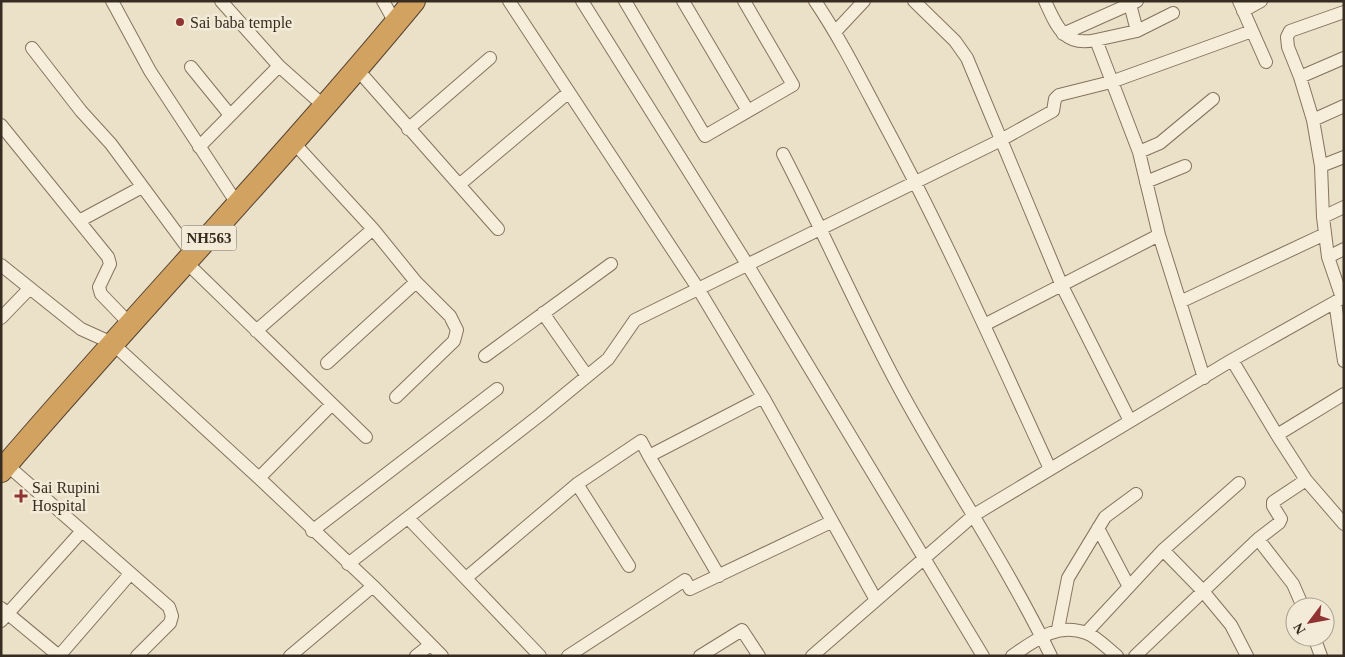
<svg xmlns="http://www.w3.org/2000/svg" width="1345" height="657" viewBox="0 0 1345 657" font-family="Georgia,serif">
  <rect width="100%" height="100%" fill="#ebe1c8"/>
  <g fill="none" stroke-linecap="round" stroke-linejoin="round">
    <defs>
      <path id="street" d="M 112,1 L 150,71 L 238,205
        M 221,1 L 279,66 L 325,107
        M 383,1 L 396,24
        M 509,1 L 699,290 L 763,397 L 876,600
        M 582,1 L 747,264 L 983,656
        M 625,1 L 705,136 L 793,85 L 744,1
        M 683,1 L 748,111
        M 815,1 C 842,41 863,84 886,127 C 946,238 997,354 1050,469
        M 914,1 L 955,41 L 967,58 L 1062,286 L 1130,421
        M 1045,1 C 1057,27 1064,47 1096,40 L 1139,152 L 1159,235 L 1204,378
        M 1239,1 L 1266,62
        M 1130,4 L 1137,31
        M 1243,11 L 1261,1
        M 835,32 L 864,1
        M 1063,34 L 1137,1
        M 1096,40 L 1137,31 L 1173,13
        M 32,48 L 81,111 L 111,144 L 193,255
        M 191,67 L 230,115
        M 357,69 L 498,229
        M 1300,77 L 1344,58
        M 1313,120 L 1344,106
        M 1,125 L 108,257 L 110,264 L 99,287 L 101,294 L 129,323
        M 408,129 L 490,58
        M 294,143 L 373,229 L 416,282 L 450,316 L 457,330 L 454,341 L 396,397
        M 199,147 L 279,66
        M 1139,152 L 1160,143 L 1213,99
        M 783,154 C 822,229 856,307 896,382 C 945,474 1005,561 1051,656
        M 1321,166 L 1344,157
        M 1146,182 L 1185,166
        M 459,185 L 569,92
        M 1323,217 L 1344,207
        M 79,221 L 142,187
        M 1328,257 L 1344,249
        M 187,263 L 366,437
        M 1,265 L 81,329 L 112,343 L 259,478 L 373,586 L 442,656
        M 1342,298 L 1328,257 L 1323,217 L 1321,166 L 1313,120 L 1300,77 L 1288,47 L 1287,37 L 1290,31 L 1344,12
        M 1180,302 L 1325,234
        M 1335,302 L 1344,361
        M 543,313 L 587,376
        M 1,318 L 29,289
        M 984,325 L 1159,235
        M 256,331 L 373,229
        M 485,356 L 611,264
        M 1232,360 L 1277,435 L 1306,480 L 1344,524
        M 327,363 L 416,282
        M 1277,435 L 1344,394
        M 649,456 L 719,576
        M 7,465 L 169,607 L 172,616 L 170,623 L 137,656
        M 259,478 L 332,404
        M 1239,483 L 1163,550 L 1202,590 L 1231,625 L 1247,656
        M 577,484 L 629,566
        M 408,518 L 540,656
        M 1098,528 L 1128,585
        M 312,531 L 497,389
        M 1258,539 L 1293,584 L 1303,607
        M 348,564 L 540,415 L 608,359 L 635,320 L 999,141 L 1053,111 L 1055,99 L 1059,95 L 1111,82 L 1252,31
        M 466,578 L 577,484 L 641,441 L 649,456 L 763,397
        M 1,608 L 59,656
        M 1,621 L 81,532
        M 1058,629 L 1068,578 L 1105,517 L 1136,494
        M 1086,633 L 1163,550
        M 1314,637 L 1321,656
        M 59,656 L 130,574
        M 290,656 L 373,586
        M 416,656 L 430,645
        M 568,656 L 685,580 L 690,589 L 831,522
        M 700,656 L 742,630 L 759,656
        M 812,656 L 974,515 L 1232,360 L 1344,297
        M 1012,656 C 1034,641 1057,622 1086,633 C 1096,636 1108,649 1117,656
        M 1135,656 L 1258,539 L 1279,523 L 1281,519 L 1273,506 L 1273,502 L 1306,480"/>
      <path id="highway" d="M 1,471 C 137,312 281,162 414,1"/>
    </defs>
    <use href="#street" stroke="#85735e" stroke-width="14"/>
    <use href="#highway" stroke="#544232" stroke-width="24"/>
    <use href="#street" stroke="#f6eeda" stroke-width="12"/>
    <use href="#highway" stroke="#d2a260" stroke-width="22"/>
  </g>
  <g fill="#8f3433" stroke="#f3ebd7" stroke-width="2">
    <circle cx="180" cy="22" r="5"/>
    <path d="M18.5 488.5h5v5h5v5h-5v5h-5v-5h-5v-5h5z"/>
  </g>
  <g text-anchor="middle" stroke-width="5" stroke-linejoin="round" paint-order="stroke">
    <rect fill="#f3ebd7" stroke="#6f6558" stroke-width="1" x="181.5" y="225.5" width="55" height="25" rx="4"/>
    <g font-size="15" font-weight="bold" fill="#372c21">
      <text x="209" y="243">NH563</text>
    </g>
    <g font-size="16" fill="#372c21" stroke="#f3ebd7" text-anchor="start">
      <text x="190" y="28">Sai baba temple</text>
      <text x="32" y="493">Sai Rupini<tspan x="32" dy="18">Hospital</tspan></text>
    </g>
  </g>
  <rect width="1345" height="657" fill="none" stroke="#372c21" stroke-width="5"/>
  <g transform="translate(1310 622) rotate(238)"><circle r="24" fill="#f3ebd7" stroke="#a89f8e"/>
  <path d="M0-4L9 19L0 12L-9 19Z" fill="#8f3433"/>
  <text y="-8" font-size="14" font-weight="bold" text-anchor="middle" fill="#372c21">N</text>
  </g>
</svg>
